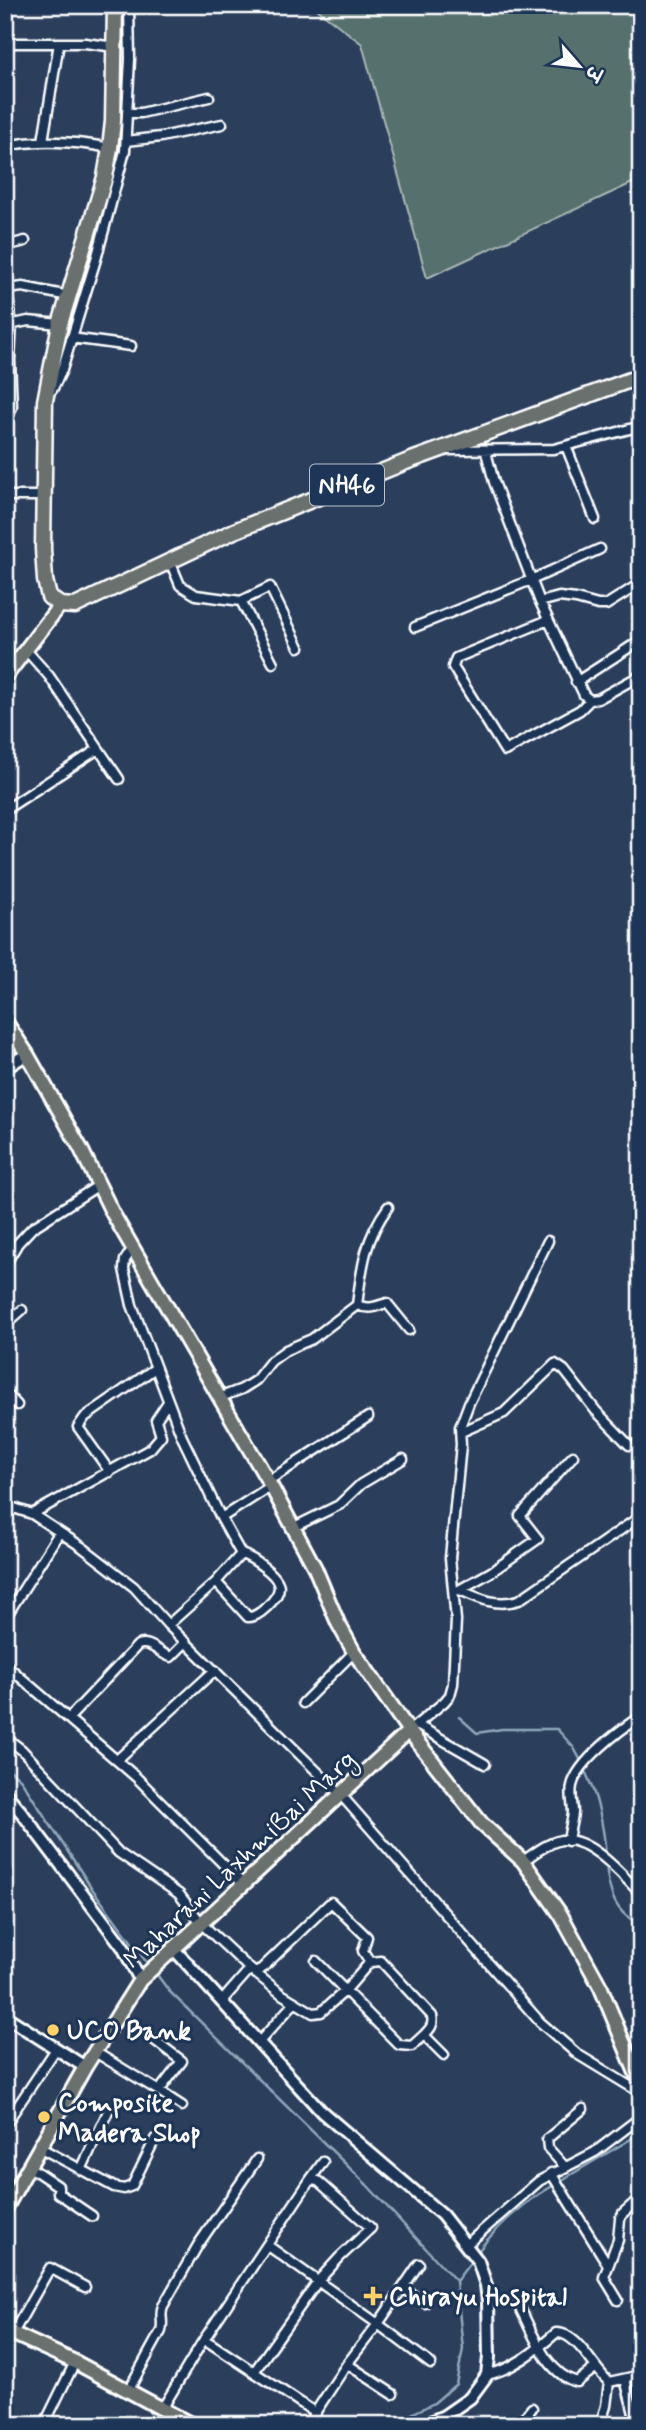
<svg xmlns="http://www.w3.org/2000/svg" width="646" height="2430" viewBox="0 0 646 2430" font-family="Mynerve,'Playpen Sans Deva',sans-serif">
  <rect width="100%" height="100%" fill="#2b3e5c"/>
  <filter id="ink" filterUnits="userSpaceOnUse"><feTurbulence type="fractalNoise" baseFrequency=".0143" numOctaves="2"/><feDisplacementMap in="SourceGraphic" scale="14" xChannelSelector="R" yChannelSelector="G"/><feConvolveMatrix kernelMatrix="1 2 1 2 8 2 1 2 1" color-interpolation-filters="sRGB"/></filter>
  <g filter="url(#ink)">
    <path fill="#57706d" stroke="#abb8b6" stroke-width="2" d="M 312,5 L 641,5 L 641,179 L 427,278 L 362,44 Z"/>
    <g fill="none" stroke-linecap="round" stroke-linejoin="round">
      <path stroke="#90a8bb" stroke-width="2.5" d="M 459,1717 L 477,1733 L 502,1729 L 557,1729 L 574,1748 L 582,1763
        M 5,1766 L 21,1780 L 93,1890 L 150,1967
        M 584,1769 C 598,1797 604,1826 606,1857
        M 606,1864 C 608,1888 614,1916 641,1923
        M 155,1972 L 169,1991 L 367,2185 L 456,2281 L 463,2349 L 456,2384 L 434,2403 L 389,2425
        M 562,2180 L 641,2133
        M 476,2254 C 497,2226 523,2203 554,2185
        M 457,2280 L 472,2260"/>
      <defs>
        <path id="minor" d="M 5,43 L 85,43 L 115,47
          M 129,113 L 141,113 L 209,97
          M 43,141 L 59,43
          M 126,141 L 161,137 L 222,124
          M 5,146 C 41,139 74,141 110,148
          M 5,246 L 25,241
          M 5,278 L 12,324 L 10,360 L 12,407 L 5,426
          M 7,289 L 23,287 L 69,296
          M 5,326 L 28,321 L 60,324
          M 71,338 L 131,346
          M 52,390 L 62,370 L 97,256 L 125,151 L 130,59 L 129,5
          M 566,446 L 595,519
          M 447,450 L 554,449 L 641,426
          M 486,452 L 494,482 L 540,602 L 584,695 L 590,700 L 598,699 L 641,675
          M 5,496 L 44,496
          M 170,561 L 180,585 L 196,595 L 241,601 L 270,587 L 299,647
          M 241,601 L 273,663
          M 540,602 L 559,597 L 576,599 L 598,605 L 606,605 L 641,583
          M 548,620 L 456,658 L 453,667 L 505,751 L 580,710 L 590,700
          M 415,627 L 531,580 L 600,549
          M 25,649 L 49,676 L 119,779
          M 576,682 L 641,640
          M 5,810 L 98,749
          M 133,1248 L 125,1260 L 124,1269 L 132,1305 L 182,1437 L 221,1518 L 271,1486
          M 5,1265 L 18,1243 L 32,1228 L 99,1185
          M 357,1305 C 362,1266 365,1239 388,1207
          M 357,1305 C 369,1310 374,1307 387,1303 L 409,1330
          M 5,1325 L 22,1310
          M 5,1392 L 17,1405
          M 221,1397 L 242,1389 L 256,1380 L 271,1361 L 286,1350 L 312,1339 L 357,1305
          M 461,1432 L 504,1413 L 555,1364 L 564,1370 L 596,1411 L 629,1445
          M 110,1472 L 78,1427 L 85,1417 L 154,1369
          M 268,1481 L 368,1417
          M 5,1505 L 32,1514 L 82,1547 L 134,1587 L 168,1625 L 341,1795 L 540,2022 L 577,2054 L 641,2093
          M 32,1514 L 150,1449 L 161,1436 L 156,1420 L 168,1402
          M 292,1528 L 339,1505 L 361,1484 L 403,1459
          M 216,1582 L 248,1617 C 258,1618 279,1598 279,1587 C 279,1575 251,1557 241,1554
          M 459,1590 L 491,1572 L 538,1539 L 520,1516 L 573,1456
          M 460,1590 C 480,1599 497,1607 519,1600 L 641,1516
          M 5,1618 L 59,1533
          M 168,1625 L 216,1582 L 241,1554 L 221,1518
          M 5,1664 L 136,1777 L 244,1885
          M 303,1703 L 354,1652
          M 69,1718 L 138,1645 C 150,1640 160,1654 171,1657 L 186,1642
          M 417,1725 L 485,1764
          M 409,1731 L 444,1702 L 450,1695 L 453,1684 L 456,1620 L 450,1558 L 461,1445 L 460,1427 L 469,1403 L 548,1241
          M 5,1737 L 22,1750 L 119,1853 L 179,1894 L 202,1924 L 250,1969 L 283,1995 L 313,2013 L 321,2012 L 346,1990 L 370,1962 L 363,1951 L 367,1937 L 331,1902 L 256,1974
          M 117,1760 L 215,1670
          M 568,1841 C 569,1832 572,1822 573,1813 C 573,1804 570,1795 572,1786 C 577,1762 621,1729 641,1716
          M 523,1861 C 535,1853 547,1843 561,1840 C 590,1836 623,1876 641,1894
          M 316,1961 L 399,2045 L 412,2046 L 424,2035 L 444,2055
          M 370,1962 L 381,1961 L 432,2016 C 434,2025 430,2029 424,2035
          M 222,2001 L 250,1969
          M 259,2042 L 295,2002
          M 95,2052 L 159,2091 L 182,2061 L 153,2039
          M 159,2091 L 182,2106
          M 5,2125 L 56,2049
          M 39,2147 L 114,2187 L 124,2189 L 132,2186 L 155,2139
          M 28,2166 L 58,2186 L 58,2193 L 92,2216
          M 565,2167 L 548,2148 L 547,2139 L 583,2109
          M 81,2170 L 110,2107
          M 551,2173 L 608,2265
          M 310,2180 L 323,2162
          M 267,2245 L 378,2324 L 419,2264
          M 466,2245 L 539,2181 L 595,2152 L 641,2117
          M 403,2288 L 425,2303
          M 618,2300 L 604,2277 L 618,2240 L 620,2219 L 623,2213 L 641,2197
          M 518,2304 C 532,2330 545,2374 577,2382 L 595,2368
          M 13,2333 L 50,2268 L 85,2287
          M 204,2339 L 316,2413
          M 347,2364 L 393,2394
          M 487,2375 C 515,2368 534,2352 556,2333 C 576,2331 594,2369 609,2382 L 641,2375
          M 625,2379 L 637,2425
          M 128,2391 L 161,2331 C 164,2321 159,2314 163,2306 L 198,2245 L 257,2159
          M 162,2409 L 201,2344 L 310,2180 L 318,2181 L 371,2228 L 340,2257 L 318,2281 L 254,2372
          M 444,2416 L 451,2425
          M 44,2425 L 75,2362
          M 307,2425 L 347,2364 L 378,2324 L 431,2364
          M 518,2425 L 532,2408
          M 600,2425 L 606,2406 L 609,2382"/>
        <path id="tertiary" d="M 5,1068 L 27,1054
          M 5,1793 L 22,1813 L 123,1947 L 140,1980
          M 173,1948 L 322,2112 L 442,2215 L 478,2261 L 486,2285 L 488,2301 L 489,2357 L 487,2375 L 470,2398 L 444,2416 L 423,2425
          M 5,2016 L 85,2067"/>
        <path id="primary" d="M 5,677 L 60,605
          M 5,1021 L 27,1054 L 81,1149 L 113,1214 L 271,1486 L 315,1568 L 338,1623 L 354,1652 L 409,1731 L 482,1824 L 523,1861 L 561,1915 L 601,1988 L 641,2085
          M 5,2209 L 85,2067 L 140,1980 L 409,1731
          M 5,2330 L 75,2362 L 192,2425"/>
        <path id="trunk" d="M 115,5 L 113,121 L 110,148 L 105,177 L 60,324 L 45,401 L 43,549 L 45,580 L 49,597 L 60,605 L 75,606 L 234,531 L 406,462 L 641,376"/>
      </defs>
      <use href="#minor" stroke="#fff" stroke-width="13"/>
      <use href="#tertiary" stroke="#fff" stroke-width="16"/>
      <use href="#primary" stroke="#fff" stroke-width="18"/>
      <use href="#trunk" stroke="#fff" stroke-width="19"/>
      <use href="#minor" stroke="#1d3557" stroke-width="8"/>
      <use href="#tertiary" stroke="#1d3557" stroke-width="10"/>
      <use href="#primary" stroke="#6b706d" stroke-width="12"/>
      <use href="#trunk" stroke="#6b706d" stroke-width="14"/>
    </g>
  </g>
  <g fill="#ffd166" stroke="#1d3557" stroke-width="2.5">
    <circle cx="53" cy="2030" r="7"/>
    <circle cx="44" cy="2117" r="7"/>
    <path d="M369.5 2285.5h7v7h7v7h-7v7h-7v-7h-7v-7h7z"/>
  </g>
  <g text-anchor="middle" stroke-width="6" stroke-linejoin="round" paint-order="stroke">
    <rect fill="#1d3557" stroke="#bbc2cd" stroke-width="2" x="310" y="464.5" width="74" height="41" rx="5"/>
    <g font-size="24" font-weight="bold" fill="#fff">
      <text x="347" y="493">NH46</text>
    </g>
    <g font-size="26" fill="#fff" stroke="#1d3557">
      <text transform="translate(239 1859) rotate(-43)" y="9">Maharani LaxhmiBai Marg</text>
    </g>
    <g font-size="26" font-weight="bold" fill="#fff" stroke="#1d3557" text-anchor="start">
      <text x="67" y="2039">UCO Bank</text>
      <text x="58" y="2111">Composite<tspan x="58" dy="30">Madera Shop</tspan></text>
      <text x="389" y="2305">Chirayu Hospital</text>
    </g>
  </g>
  <rect width="646" height="2430" fill="none" stroke="#1d3557" stroke-width="28"/>
  <rect x="14" y="14" width="618" height="2402" fill="none" stroke="#fff" stroke-width="2.5" filter="url(#ink)"/>
  <g transform="translate(579 66) rotate(118)" stroke="#1d3557" stroke-width="5" paint-order="stroke">
  <path d="M0-5L12 26L0 18L-12 26Z" fill="#ffffff"/>
  <text y="-10" font-size="19" font-weight="bold" text-anchor="middle" fill="#ffffff">उ</text>
  </g>
</svg>
